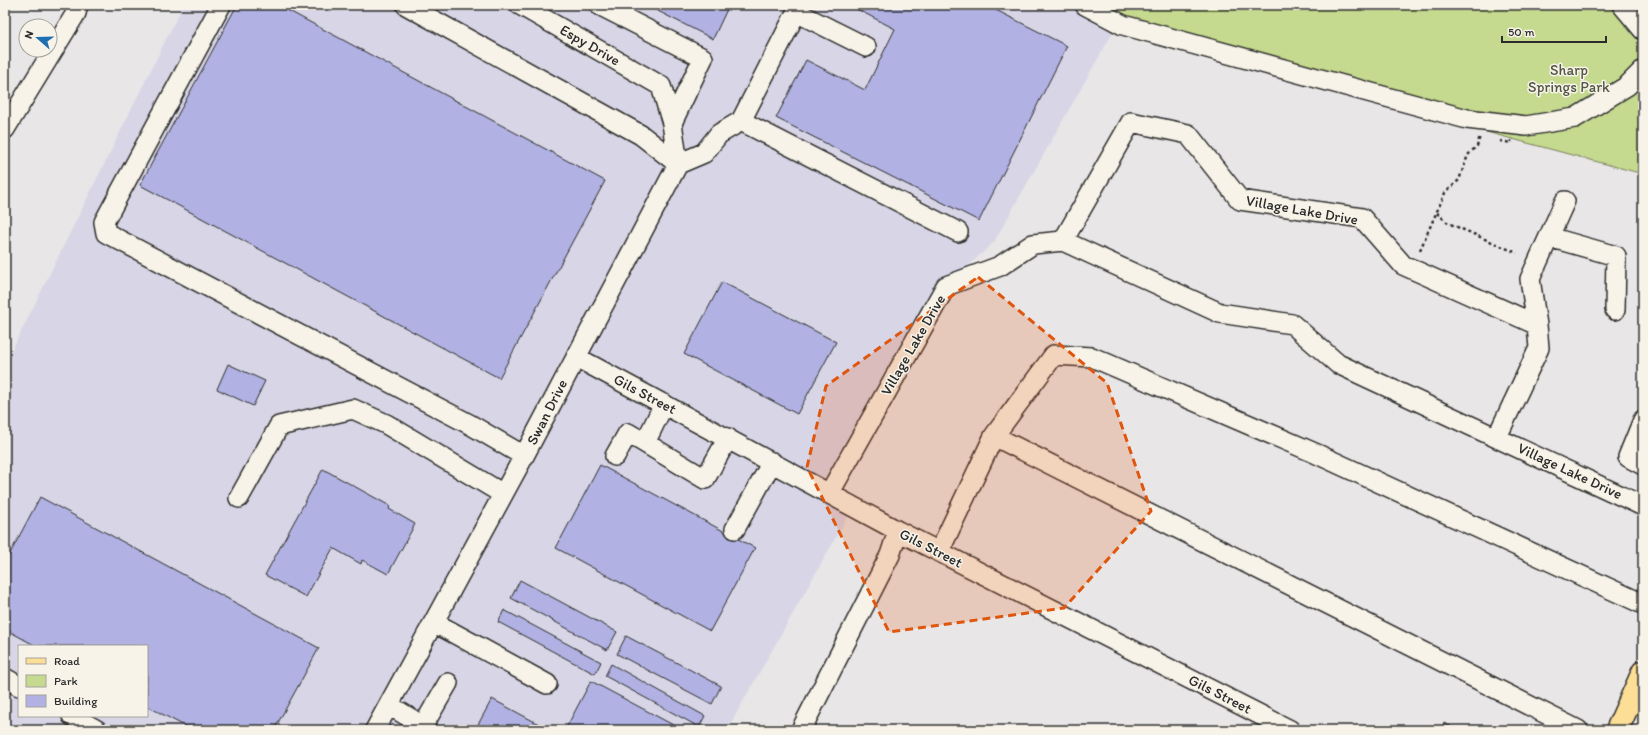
<svg xmlns="http://www.w3.org/2000/svg" width="1648" height="735" viewBox="0 0 1648 735" font-family="Itim,sans-serif">
  <rect width="100%" height="100%" fill="#e9e6e7"/>
  <filter id="ink" filterUnits="userSpaceOnUse"><feTurbulence type="fractalNoise" baseFrequency=".025" numOctaves="2"/><feDisplacementMap in="SourceGraphic" scale="8" xChannelSelector="R" yChannelSelector="G"/><feConvolveMatrix kernelMatrix="1 2 1 2 8 2 1 2 1" color-interpolation-filters="sRGB"/></filter>
  <g filter="url(#ink)">
    <path fill="#d8d6e6" fill-rule="evenodd" d="M 183,5 L 1071,5 L 1113,32 L 994,242 L 946,286 L 829,494 L 853,507 L 727,730 L 5,730 L 5,364 ZM 19,646 L 147,646 L 147,716 L 19,716 Z"/>
    <path fill="#c5d98f" stroke="#78825d" d="M 1071,5 L 1643,5 L 1643,174 L 1113,32 Z"/>
    <path fill="#b1b2e3" stroke="#2b2b2b" d="M 237,5 L 278,5 L 605,181 L 499,378 L 140,185 Z
      M 646,5 L 729,5 L 713,39 Z
      M 849,5 L 986,5 L 1067,46 L 979,221 L 776,118 L 806,60 L 865,90 L 895,29 Z
      M 722,282 L 836,342 L 797,414 L 684,354 Z
      M 228,364 L 265,381 L 253,406 L 217,389 Z
      M 600,465 L 755,548 L 710,631 L 556,548 Z
      M 323,469 L 390,506 L 389,509 L 415,524 L 388,574 L 362,560 L 361,564 L 333,548 L 306,597 L 265,575 Z
      M 40,497 L 319,648 L 274,730 L 192,730 L 147,706 L 147,646 L 36,646 L 5,629 L 5,563 Z
      M 520,580 L 617,632 L 607,650 L 511,598 Z
      M 504,610 L 601,662 L 595,674 L 498,622 Z
      M 626,636 L 721,686 L 712,704 L 617,654 Z
      M 611,664 L 705,716 L 699,727 L 605,676 Z
      M 591,681 L 675,726 L 673,730 L 565,730 Z
      M 492,699 L 550,730 L 475,730 Z
      M 1444,723 L 1458,730 L 1441,730 Z"/>
    <g fill="none" stroke-linecap="round" stroke-linejoin="round">
      <defs>
        <path id="minor" d="M 221,5 L 104,222 L 106,233 L 471,425 L 524,456
          M 406,5 L 641,135 L 678,164 L 704,153 L 719,134 L 741,121 L 800,5
          M 599,5 L 703,58 L 672,123
          M 1085,5 L 1123,25 L 1467,119 L 1526,126 L 1575,118 L 1627,86 L 1643,70
          M 1622,5 L 1643,30
          M 796,12 L 866,47
          M 741,121 L 958,232
          M 5,129 L 76,13 L 78,5
          M 1549,237 L 1616,256 L 1615,310
          M 1063,241 L 1220,313 L 1292,324 L 1338,364 L 1643,506
          M 576,357 L 898,531 L 1290,730
          M 664,404 L 645,443 L 705,479 L 728,438
          M 1643,420 L 1628,457 L 1643,465
          M 994,436 L 1578,730
          M 1497,437 L 1539,348 L 1537,325
          M 615,456 L 628,433 L 645,443
          M 829,494 L 946,286 L 1000,266 L 1033,244 L 1063,241 L 1131,122 L 1188,134 L 1240,200 L 1362,218 L 1403,265 L 1537,325 L 1530,279 L 1565,201
          M 239,498 L 279,426 L 353,409 L 386,424 L 503,494
          M 735,529 L 772,462
          M 939,552 L 994,436 L 1054,355 L 1092,357 L 1317,454 L 1643,604
          M 435,623 L 547,684
          M 5,678 L 19,686
          M 389,705 L 423,726 L 448,683
          M 72,716 L 97,730
          M 375,730 L 524,456 L 678,164 L 672,123 L 661,86 L 520,5
          M 801,730 L 890,555 L 898,531"/>
        <path id="major" d="M 1617,730 L 1643,672"/>
      </defs>
      <use href="#minor" stroke="#2b2b2b" stroke-width="22"/>
      <use href="#major" stroke="#2b2b2b" stroke-width="25"/>
      <path stroke="#2b2b2b" stroke-width="2.5" stroke-dasharray="3 3" stroke-linecap="butt" d="M 1500,141 L 1511,143 L 1511,140
        M 1437,213 L 1448,223 L 1517,253
        M 1420,250 L 1445,193 L 1459,180 L 1468,155 L 1477,146 L 1480,136"/>
      <use href="#minor" stroke="#f7f3e8" stroke-width="19"/>
      <use href="#major" stroke="#fcde96" stroke-width="22"/>
    </g>
  </g>
  <path fill="#df570e" fill-opacity="0.2" stroke="#df570e" stroke-width="3" stroke-dasharray="8 5" stroke-linejoin="round" d="M 978,277 L 1107,383 L 1151,511 L 1064,608 L 889,632 L 807,467 L 826,386 Z"/>
  <g text-anchor="middle" stroke-width="3" stroke-linejoin="round" paint-order="stroke">
    <g font-size="15" fill="#2b2b2b" stroke="#f7f3e8">
      <text transform="translate(590 45) rotate(30)" y="5">Espy Drive</text>
      <text transform="translate(1302 210) rotate(10)" y="5">Village Lake Drive</text>
      <text transform="translate(913 345) rotate(-60)" y="5">Village Lake Drive</text>
      <text transform="translate(645 394) rotate(28)" y="5">Gils Street</text>
      <text transform="translate(547 412) rotate(-63)" y="5">Swan Drive</text>
      <text transform="translate(1570 471) rotate(25)" y="5">Village Lake Drive</text>
      <text transform="translate(931 548) rotate(27)" y="5">Gils Street</text>
      <text transform="translate(1220 694) rotate(27)" y="5">Gils Street</text>
    </g>
    <g font-size="15" fill="#525644" stroke="#f7f3e8">
      <text x="1569" y="75">Sharp<tspan x="1569" dy="17">Springs Park</tspan></text>
    </g>
  </g>
  <rect width="1648" height="735" fill="none" stroke="#f7f3e8" stroke-width="20"/>
  <rect x="10" y="10" width="1628" height="715" fill="none" stroke="#2b2b2b" stroke-width="1.5" filter="url(#ink)"/>
  <rect x="18" y="645" width="130" height="72" fill="#f7f3e8" stroke="#a5a39c"/>
  <rect x="26" y="658" width="20" height="6" fill="#fcde96" stroke="#a5a39c"/>
  <text x="54" y="665" font-size="12" fill="#2b2b2b">Road</text>
  <rect x="26" y="675" width="20" height="12" fill="#c5d98f" stroke="#a5a39c"/>
  <text x="54" y="685" font-size="12" fill="#2b2b2b">Park</text>
  <rect x="26" y="695" width="20" height="12" fill="#b1b2e3" stroke="#a5a39c"/>
  <text x="54" y="705" font-size="12" fill="#2b2b2b">Building</text>
  <g transform="translate(38 38) rotate(290)"><circle r="19" fill="#f7f3e8" stroke="#a5a39c"/>
  <path d="M0-3L7 15L0 10L-7 15Z" fill="#1f6fb2"/>
  <text y="-6" font-size="11" font-weight="bold" text-anchor="middle" fill="#2b2b2b">N</text>
  </g>
  <path d="M1502 36v6h104v-6" fill="none" stroke="#2b2b2b" stroke-width="2"/>
  <text x="1508" y="36" font-size="12" fill="#2b2b2b" stroke="#f7f3e8" stroke-width="3" paint-order="stroke">50 m</text>
</svg>
